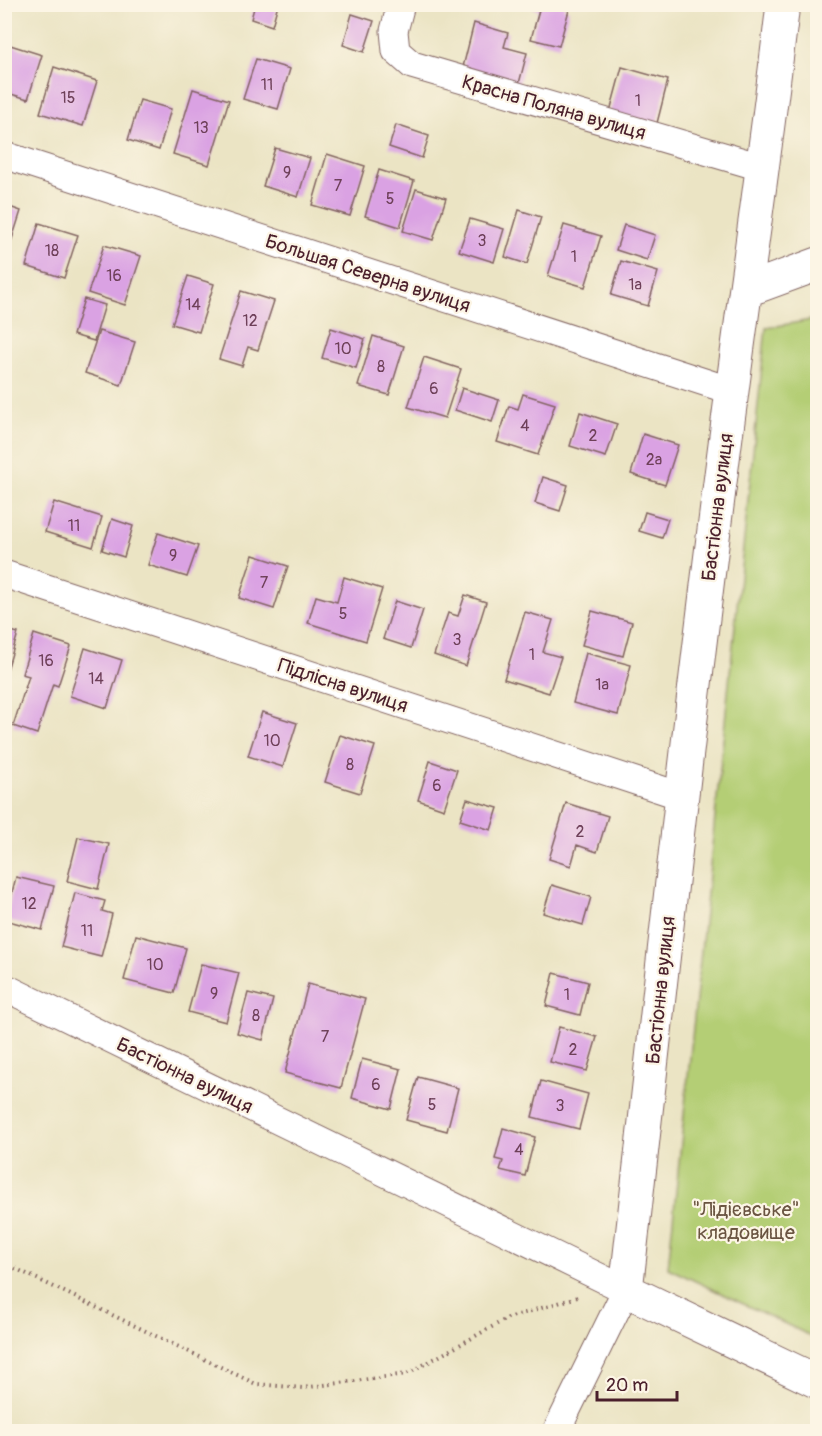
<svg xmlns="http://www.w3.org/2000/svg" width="822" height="1436" viewBox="0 0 822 1436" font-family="Pangolin,sans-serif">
  <rect width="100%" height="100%" fill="#fcf5e5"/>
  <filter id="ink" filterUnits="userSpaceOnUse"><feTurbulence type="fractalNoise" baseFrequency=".0167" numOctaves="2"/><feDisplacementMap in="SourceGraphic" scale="12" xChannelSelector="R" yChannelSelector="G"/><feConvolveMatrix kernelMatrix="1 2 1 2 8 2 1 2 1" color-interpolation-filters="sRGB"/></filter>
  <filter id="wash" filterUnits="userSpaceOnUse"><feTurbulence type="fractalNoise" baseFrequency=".008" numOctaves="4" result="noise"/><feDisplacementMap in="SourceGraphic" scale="24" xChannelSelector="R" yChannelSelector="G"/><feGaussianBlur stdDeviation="1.35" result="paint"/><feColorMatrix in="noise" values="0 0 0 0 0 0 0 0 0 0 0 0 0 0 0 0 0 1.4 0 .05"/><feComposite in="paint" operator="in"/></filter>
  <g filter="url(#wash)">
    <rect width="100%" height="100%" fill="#ebe4c4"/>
    <path fill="#b4ce74" stroke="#7f7650" stroke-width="1.5" d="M 817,319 L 818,319 L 817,1339 L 668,1268 L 766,328 Z"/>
    <g id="blocks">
      <path fill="#daa2e3" d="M 255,4 L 278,4 L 272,26 L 251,19 Z
        M 522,4 L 565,4 L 564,9 L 569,10 L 559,46 L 531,39 L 539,10 Z
        M 352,14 L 374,21 L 364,52 L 343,45 Z
        M 474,23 L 508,33 L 504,47 L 527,53 L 516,95 L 462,71 Z
        M 4,43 L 42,55 L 28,99 L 4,92 Z
        M 256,59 L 290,69 L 278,109 L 243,99 Z
        M 54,67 L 97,81 L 83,126 L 40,113 Z
        M 622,67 L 668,80 L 655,131 L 608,119 Z
        M 193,89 L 229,100 L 209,165 L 173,154 Z
        M 140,100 L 171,109 L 159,150 L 128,140 Z
        M 396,125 L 429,136 L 422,158 L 389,147 Z
        M 275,148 L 310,158 L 298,197 L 263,186 Z
        M 327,154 L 365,166 L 350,216 L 312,205 Z
        M 379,170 L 414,181 L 400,227 L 365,216 Z
        M 416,189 L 446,198 L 433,240 L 403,231 Z
        M 4,205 L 21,211 L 5,261 L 4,261 Z
        M 519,210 L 541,217 L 527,264 L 505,257 Z
        M 470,219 L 504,229 L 494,262 L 459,251 Z
        M 39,223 L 78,235 L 64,278 L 26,266 Z
        M 564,225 L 601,236 L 585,287 L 548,276 Z
        M 624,225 L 655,235 L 647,260 L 616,250 Z
        M 104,245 L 141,256 L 125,305 L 88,293 Z
        M 621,261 L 658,272 L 648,306 L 611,295 Z
        M 188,276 L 214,284 L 199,332 L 172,324 Z
        M 241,291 L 274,301 L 258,350 L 248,347 L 242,366 L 219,359 Z
        M 84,299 L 105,305 L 94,341 L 73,335 Z
        M 331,328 L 365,339 L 356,368 L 322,358 Z
        M 99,331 L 135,342 L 121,385 L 85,373 Z
        M 373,336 L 404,346 L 389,395 L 358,386 Z
        M 424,357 L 461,369 L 445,418 L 408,407 Z
        M 462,388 L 499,400 L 492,422 L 455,410 Z
        M 523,394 L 555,404 L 538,455 L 497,442 L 509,406 L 518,409 Z
        M 580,412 L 617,424 L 606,457 L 570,446 Z
        M 643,434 L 678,445 L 665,485 L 631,474 Z
        M 543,477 L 568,485 L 560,511 L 535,503 Z
        M 54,502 L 102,517 L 93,547 L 45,532 Z
        M 645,512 L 668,519 L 662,538 L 639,531 Z
        M 112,519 L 133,526 L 124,557 L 102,550 Z
        M 158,533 L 198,546 L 187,577 L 148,565 Z
        M 253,555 L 288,566 L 274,609 L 239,598 Z
        M 344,577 L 382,589 L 366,641 L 308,623 L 316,596 L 337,602 Z
        M 465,595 L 486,602 L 466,666 L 434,655 L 448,613 L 458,616 Z
        M 395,601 L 423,610 L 411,648 L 383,639 Z
        M 592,611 L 632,622 L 623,656 L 582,645 Z
        M 525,612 L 553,620 L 543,652 L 561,657 L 549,693 L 504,679 Z
        M 4,629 L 18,633 L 7,670 L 4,669 Z
        M 34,634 L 71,646 L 58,686 L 53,684 L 37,734 L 13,726 L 29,676 L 22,674 Z
        M 85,648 L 122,660 L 107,708 L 70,696 Z
        M 586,653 L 631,665 L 618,715 L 573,703 Z
        M 262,712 L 297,723 L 283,767 L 248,756 Z
        M 340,735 L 375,746 L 360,793 L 325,782 Z
        M 430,761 L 457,770 L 444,809 L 418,800 Z
        M 467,799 L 498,808 L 491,830 L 460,820 Z
        M 566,803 L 608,816 L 597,852 L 577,845 L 571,866 L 549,859 Z
        M 78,837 L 109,844 L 98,889 L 67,881 Z
        M 16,877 L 54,886 L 42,930 L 5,920 Z
        M 552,885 L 591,897 L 583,925 L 543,913 Z
        M 75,893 L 105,901 L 102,911 L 112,914 L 101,957 L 61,947 Z
        M 136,935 L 186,948 L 174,993 L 124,980 Z
        M 201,964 L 239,973 L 226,1022 L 188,1012 Z
        M 554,973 L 588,982 L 580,1015 L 546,1006 Z
        M 308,984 L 365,999 L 341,1088 L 285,1073 Z
        M 248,993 L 273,999 L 263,1040 L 237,1033 Z
        M 559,1027 L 597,1037 L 587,1071 L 550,1062 Z
        M 362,1059 L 401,1069 L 391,1109 L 352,1098 Z
        M 418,1077 L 458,1088 L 447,1131 L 406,1120 Z
        M 541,1081 L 588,1094 L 579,1129 L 532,1117 Z
        M 503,1128 L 535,1137 L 525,1176 L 500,1170 L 503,1161 L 495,1159 Z"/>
    </g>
  </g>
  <g filter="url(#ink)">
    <use href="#blocks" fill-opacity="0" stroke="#826461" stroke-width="1.5"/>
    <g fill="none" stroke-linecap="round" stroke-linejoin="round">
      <defs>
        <path id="street" d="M 401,4 L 394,31 L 396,51 L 412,65 L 764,168
          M 4,155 L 732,391
          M 4,574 L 681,796
          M 4,987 L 626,1290 L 556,1432"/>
        <path id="secondary" d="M 783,4 C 768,134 749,262 732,391 C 692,690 660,990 626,1290 L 818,1382
          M 747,290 L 818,264"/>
      </defs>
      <use href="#street" stroke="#826461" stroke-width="29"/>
      <use href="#secondary" stroke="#826461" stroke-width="35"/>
      <path stroke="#826461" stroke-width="4" stroke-dasharray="1.5 4.5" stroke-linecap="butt" d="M 4,1263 L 256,1384 L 302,1388 L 407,1374 L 508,1318 L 578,1297"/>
      <use href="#street" stroke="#fff" stroke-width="27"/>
      <use href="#secondary" stroke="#fff" stroke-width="33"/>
    </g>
  </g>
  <g text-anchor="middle" stroke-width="4.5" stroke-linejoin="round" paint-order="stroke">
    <g font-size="16" fill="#6e4059">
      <text x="267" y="90">11</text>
      <text x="68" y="103">15</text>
      <text x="638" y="106">1</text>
      <text x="201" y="133">13</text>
      <text x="287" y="178">9</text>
      <text x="338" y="191">7</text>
      <text x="390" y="204">5</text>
      <text x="482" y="246">3</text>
      <text x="52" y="256">18</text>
      <text x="574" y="262">1</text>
      <text x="114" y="281">16</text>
      <text x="635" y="290">1а</text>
      <text x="193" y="310">14</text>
      <text x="250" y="326">12</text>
      <text x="343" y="354">10</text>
      <text x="381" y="372">8</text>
      <text x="434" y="394">6</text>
      <text x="525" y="431">4</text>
      <text x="593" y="441">2</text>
      <text x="654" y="465">2а</text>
      <text x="74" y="531">11</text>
      <text x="173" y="561">9</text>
      <text x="264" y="588">7</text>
      <text x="343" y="619">5</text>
      <text x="457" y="645">3</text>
      <text x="532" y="660">1</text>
      <text x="46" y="666">16</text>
      <text x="96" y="684">14</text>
      <text x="602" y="690">1а</text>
      <text x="272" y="746">10</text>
      <text x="350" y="770">8</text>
      <text x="437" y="791">6</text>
      <text x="580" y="837">2</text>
      <text x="29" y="909">12</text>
      <text x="87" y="936">11</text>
      <text x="155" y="970">10</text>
      <text x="214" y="999">9</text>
      <text x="567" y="1000">1</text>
      <text x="256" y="1021">8</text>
      <text x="325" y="1042">7</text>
      <text x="573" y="1055">2</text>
      <text x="376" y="1090">6</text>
      <text x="432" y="1110">5</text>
      <text x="560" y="1111">3</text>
      <text x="519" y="1155">4</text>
    </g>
    <g font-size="20" fill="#4a1f2b" stroke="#fcf5e5">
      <text transform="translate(554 107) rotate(16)" y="7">Красна Поляна вулиця</text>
      <text transform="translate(368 273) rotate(18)" y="7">Большая Северна вулиця</text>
      <text transform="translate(717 507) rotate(-83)" y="7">Бастіонна вулиця</text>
      <text transform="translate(343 685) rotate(18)" y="7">Підлісна вулиця</text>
      <text transform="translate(660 990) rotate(-84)" y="7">Бастіонна вулиця</text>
      <text transform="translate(185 1075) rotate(26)" y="7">Бастіонна вулиця</text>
    </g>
    <g font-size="20" fill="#6a5441" stroke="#fcf5e5">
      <text x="746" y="1216">"Лідієвське"<tspan x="746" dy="23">кладовище</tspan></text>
    </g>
  </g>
  <rect width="822" height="1436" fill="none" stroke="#fcf5e5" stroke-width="24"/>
  <path d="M597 1391v9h80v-9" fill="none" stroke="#4a1f2b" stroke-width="3"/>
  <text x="606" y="1391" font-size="18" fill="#4a1f2b" stroke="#fcf5e5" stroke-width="4.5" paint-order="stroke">20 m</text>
</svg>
